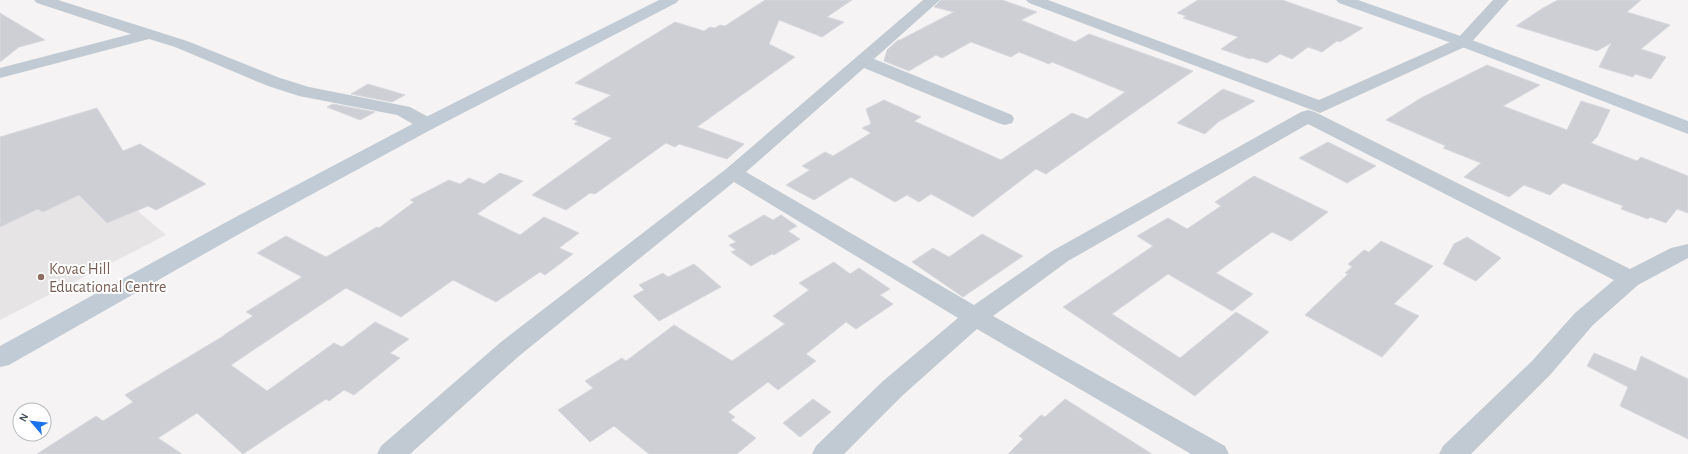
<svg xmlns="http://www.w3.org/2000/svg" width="1688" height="454" viewBox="0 0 1688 454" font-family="'Alegreya Sans',sans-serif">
  <rect width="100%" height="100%" fill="#f5f3f3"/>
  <path fill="#e6e4e5" d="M 82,164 L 166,235 L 0,320 L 0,202 Z"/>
  <path fill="#cdcfd5" stroke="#d7d9de" d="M 765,0 L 852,0 L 827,17 L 844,22 L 822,37 L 779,20 L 769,44 L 795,57 L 697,127 L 744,144 L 727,159 L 679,144 L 675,147 L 666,143 L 595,194 L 590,193 L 566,210 L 532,195 L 612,138 L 574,124 L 578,121 L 572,119 L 611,95 L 575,83 L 675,22 L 704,31 L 710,27 L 715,28 L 720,25 L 725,26 Z
    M 941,0 L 1002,0 L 1037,12 L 1021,20 L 1075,42 L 1089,34 L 1193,71 L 1046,174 L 1036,169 L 973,217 L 931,194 L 919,202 L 907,195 L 895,202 L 851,177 L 814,200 L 786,185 L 810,170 L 802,166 L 825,152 L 833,156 L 871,133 L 862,128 L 871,124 L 866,109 L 884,100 L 921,117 L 914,121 L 1001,160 L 1072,113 L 1087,119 L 1125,92 L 1052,62 L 1049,64 L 1019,52 L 1011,57 L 971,42 L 942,58 L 936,55 L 909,71 L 884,61 L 887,50 L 898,40 L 900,40 L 954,12 L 934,7 Z
    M 1198,0 L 1282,0 L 1363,28 L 1340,42 L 1337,41 L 1322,52 L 1308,47 L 1292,59 L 1280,54 L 1267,63 L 1252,58 L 1250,59 L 1221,49 L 1238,37 L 1183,18 L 1186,16 L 1177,13 Z
    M 1558,0 L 1641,0 L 1627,12 L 1670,25 L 1641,49 L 1666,57 L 1651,79 L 1635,74 L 1633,77 L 1599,67 L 1611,43 L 1597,51 L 1516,26 L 1543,8 Z
    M 0,13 L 45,40 L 19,47 L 0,62 Z
    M 1487,65 L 1540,85 L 1503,106 L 1567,130 L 1581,101 L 1610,110 L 1597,137 L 1591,143 L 1637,161 L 1641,157 L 1688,176 L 1688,213 L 1677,209 L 1666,223 L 1650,217 L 1648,219 L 1621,209 L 1623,206 L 1563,183 L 1550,195 L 1524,185 L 1509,197 L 1464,177 L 1481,163 L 1443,148 L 1446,146 L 1386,120 L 1421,98 Z
    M 368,84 L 405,95 L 392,102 L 351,94 Z
    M 1223,89 L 1255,101 L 1218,122 L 1205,134 L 1177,123 Z
    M 333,104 L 375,112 L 360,120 L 327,107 Z
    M 97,108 L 123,151 L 140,144 L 206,184 L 156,210 L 148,206 L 107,223 L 79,195 L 43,212 L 38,209 L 0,227 L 0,137 Z
    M 1328,142 L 1376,166 L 1347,183 L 1299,158 Z
    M 500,173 L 523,181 L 477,214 L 520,235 L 544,217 L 579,233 L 559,248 L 573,254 L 545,275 L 540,272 L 496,302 L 453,280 L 401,317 L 346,288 L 231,365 L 267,391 L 334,343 L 342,347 L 375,322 L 409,339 L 390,353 L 400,358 L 354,395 L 344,390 L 329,401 L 326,399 L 243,454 L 197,413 L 158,438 L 182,454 L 37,454 L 96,416 L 103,421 L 133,402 L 125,395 L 225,335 L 224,335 L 253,316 L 246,312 L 302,277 L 257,253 L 286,236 L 326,257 L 377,227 L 379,228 L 414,202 L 410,200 L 449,180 L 460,184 L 469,178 L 484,184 Z
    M 1254,176 L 1328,212 L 1291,241 L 1272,232 L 1216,273 L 1253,294 L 1232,311 L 1168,274 L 1112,314 L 1180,358 L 1236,312 L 1269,332 L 1195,396 L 1063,307 L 1153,246 L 1137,236 L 1168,218 L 1187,229 L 1221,206 L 1215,202 Z
    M 764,215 L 773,220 L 781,215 L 797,226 L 788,231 L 800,239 L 774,255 L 772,254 L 751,266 L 731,252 L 736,250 L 729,245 L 736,242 L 728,236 Z
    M 982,234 L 1023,256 L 963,297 L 912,262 L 933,248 L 949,257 Z
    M 1467,237 L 1501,258 L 1476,281 L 1443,264 L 1454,244 Z
    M 1381,241 L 1433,266 L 1394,304 L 1419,316 L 1382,357 L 1305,315 L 1348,274 L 1345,273 L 1352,267 L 1348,264 L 1364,250 L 1369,252 Z
    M 834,262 L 850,274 L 859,268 L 890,289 L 880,295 L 893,304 L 856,329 L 846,322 L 806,354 L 816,361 L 778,390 L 768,382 L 728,412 L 735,417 L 731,420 L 756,438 L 737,454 L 649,454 L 614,426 L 590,442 L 558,410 L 593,388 L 585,381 L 622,358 L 626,361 L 674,325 L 732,361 L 785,324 L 773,316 L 809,290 L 799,283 Z
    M 694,264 L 721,287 L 659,321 L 633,296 L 644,290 L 639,285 L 663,273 L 668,277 Z
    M 1594,353 L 1636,371 L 1641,356 L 1688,379 L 1688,439 L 1620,406 L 1628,387 L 1587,366 Z
    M 813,399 L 831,412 L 800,437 L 783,423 Z
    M 1065,399 L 1152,454 L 1008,454 L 1023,439 L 1019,436 L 1041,415 L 1045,417 Z"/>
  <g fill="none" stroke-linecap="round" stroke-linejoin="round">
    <path fill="#c1cad2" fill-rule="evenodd" d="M 34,0 L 58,0 L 187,41 L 280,78 L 309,87 L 410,107 L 434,120 L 436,124 L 434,128 L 427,130 L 420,128 L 397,115 L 299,96 L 268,86 L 175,47 L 149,39 L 0,78 L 0,68 L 131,34 L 37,3 Z
      M 923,0 L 940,0 L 874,59 L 1012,115 L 1014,119 L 1012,123 L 1005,125 L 998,123 L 864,68 L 746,172 L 974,305 L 1052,251 L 1301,112 L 1308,110 L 1315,112 L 1630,269 L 1671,248 L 1688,244 L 1688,258 L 1638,285 L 1593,325 L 1550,375 L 1471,454 L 1439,454 L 1443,446 L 1532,361 L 1575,313 L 1614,280 L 1308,124 L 1068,261 L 993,316 L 1225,446 L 1229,454 L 1191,454 L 977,329 L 903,395 L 844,454 L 812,454 L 816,446 L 883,381 L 958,318 L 734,182 L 519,356 L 410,454 L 377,454 L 381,446 L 501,342 L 726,169 Z
      M 1026,0 L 1048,0 L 1319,100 L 1457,39 L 1493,0 L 1509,0 L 1469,45 L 1320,113 L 1029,3 Z"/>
    <path fill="#c1cbd6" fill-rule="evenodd" d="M 659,0 L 679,0 L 676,3 L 434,128 L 248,229 L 9,365 L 0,367 L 0,346 L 232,219 L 420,120 Z
      M 1336,0 L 1358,0 L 1469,39 L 1688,121 L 1688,134 L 1457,45 L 1339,3 Z"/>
  </g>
  <circle fill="#8d6e63" stroke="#fff" stroke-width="1.5" cx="41" cy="277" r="4"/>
  <g text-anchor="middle" stroke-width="4" stroke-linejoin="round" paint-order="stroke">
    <g font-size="16" fill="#785e54" stroke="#fff" text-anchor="start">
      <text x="49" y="274">Kovac Hill<tspan x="49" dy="18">Educational Centre</tspan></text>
    </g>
  </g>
  <g transform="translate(32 422) rotate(298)"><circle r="19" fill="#ffffff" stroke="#b7bbc0"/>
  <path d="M0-3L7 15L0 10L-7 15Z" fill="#1a73e8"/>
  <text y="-6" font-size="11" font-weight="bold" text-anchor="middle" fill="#4a5661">N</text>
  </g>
</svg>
